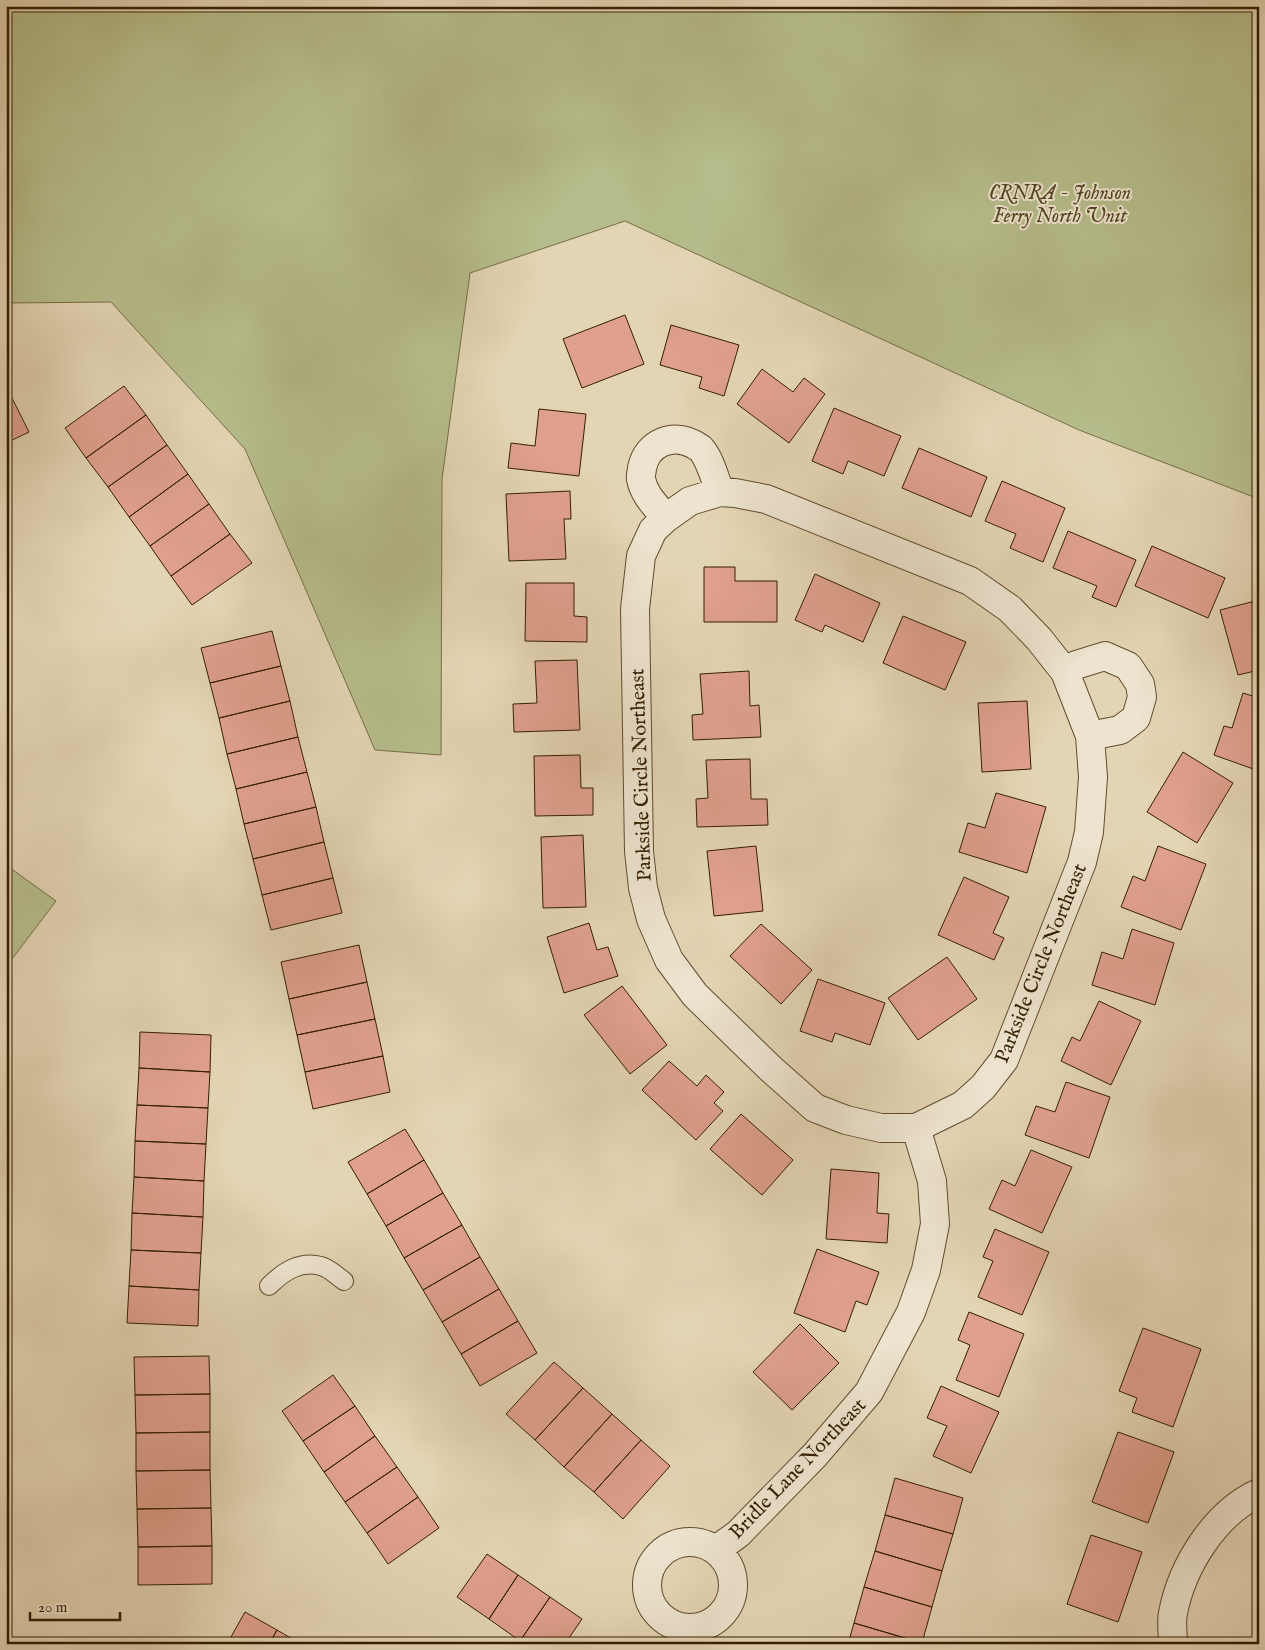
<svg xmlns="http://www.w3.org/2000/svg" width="1265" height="1650" viewBox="0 0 1265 1650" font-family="'IM FELL English',serif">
  <rect width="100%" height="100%" fill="#e3d4b3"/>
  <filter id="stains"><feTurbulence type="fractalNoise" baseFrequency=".004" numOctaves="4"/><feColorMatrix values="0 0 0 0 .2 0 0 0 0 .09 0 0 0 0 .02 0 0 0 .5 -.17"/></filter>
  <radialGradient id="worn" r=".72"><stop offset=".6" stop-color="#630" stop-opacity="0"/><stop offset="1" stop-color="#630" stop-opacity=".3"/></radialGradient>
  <path fill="#b6bc8b" stroke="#756e46" d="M 6,6 L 1259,6 L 1259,499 L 1079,430 L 625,221 L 470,273 L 442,479 L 441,755 L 375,750 L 245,449 L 111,302 L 6,303 Z
    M 6,865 L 56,901 L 6,967 Z"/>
  <path fill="#dfa08d" stroke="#341f00" d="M 625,315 L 644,364 L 582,388 L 563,339 Z
    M 671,325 L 739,345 L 724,396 L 699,388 L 702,377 L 660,365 Z
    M 762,369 L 793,392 L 804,378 L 825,394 L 789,443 L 737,404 Z
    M 6,386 L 29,432 L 6,443 Z
    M 124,386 L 146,415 L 86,458 L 65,428 Z
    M 834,408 L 901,436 L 884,476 L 848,461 L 843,474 L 812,461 Z
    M 539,409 L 586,414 L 579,476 L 508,468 L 511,443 L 535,446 Z
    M 146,415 L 167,445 L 108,487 L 86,458 Z
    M 167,445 L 188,474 L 129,517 L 108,487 Z
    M 919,448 L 987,477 L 971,517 L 902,488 Z
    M 188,474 L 209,504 L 150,546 L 129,517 Z
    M 1002,481 L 1065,508 L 1043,562 L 1010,548 L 1016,534 L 985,521 Z
    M 570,491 L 571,519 L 564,519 L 566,559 L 509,561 L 506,494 Z
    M 209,504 L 230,534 L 171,576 L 150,546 Z
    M 1068,531 L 1136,560 L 1116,607 L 1092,597 L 1097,586 L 1053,568 Z
    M 230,534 L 252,563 L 192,605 L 171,576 Z
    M 1152,546 L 1225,578 L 1208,618 L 1135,586 Z
    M 704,567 L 735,567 L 735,581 L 777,581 L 777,622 L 704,622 Z
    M 815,574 L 880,603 L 863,642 L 825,625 L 822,632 L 795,620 Z
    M 526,583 L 574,583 L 574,616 L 587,617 L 587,642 L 525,641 Z
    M 1259,600 L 1259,670 L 1238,675 L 1220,610 Z
    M 903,616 L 966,642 L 945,690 L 883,663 Z
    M 272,631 L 281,666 L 210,683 L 201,648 Z
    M 577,660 L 580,730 L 514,732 L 513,704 L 537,703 L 535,661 Z
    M 281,666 L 290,701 L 219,718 L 210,683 Z
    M 749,671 L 750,706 L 759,705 L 761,737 L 693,740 L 692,715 L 703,714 L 700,674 Z
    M 1243,693 L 1259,698 L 1259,771 L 1214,755 L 1224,726 L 1232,728 Z
    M 290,701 L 298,737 L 227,754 L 219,718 Z
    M 1027,701 L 1031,769 L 982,772 L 978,703 Z
    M 298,737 L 307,772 L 236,789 L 227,754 Z
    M 1183,752 L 1233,783 L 1197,843 L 1147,812 Z
    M 580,755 L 581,788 L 593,788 L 593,815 L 535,816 L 534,756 Z
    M 750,759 L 751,799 L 767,799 L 768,825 L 697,827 L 696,799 L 708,798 L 706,760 Z
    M 307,772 L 316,807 L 244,824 L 236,789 Z
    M 996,793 L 1046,807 L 1027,873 L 959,852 L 968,823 L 985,828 Z
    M 316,807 L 324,842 L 253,859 L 244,824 Z
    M 583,835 L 586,907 L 543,908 L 541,837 Z
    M 324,842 L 333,878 L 262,895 L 253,859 Z
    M 756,846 L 763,911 L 714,916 L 707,851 Z
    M 1158,846 L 1206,864 L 1181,930 L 1121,907 L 1133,876 L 1145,881 Z
    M 964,877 L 1009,897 L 993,933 L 1004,938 L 994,960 L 938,935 Z
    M 333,878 L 342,913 L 271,930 L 262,895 Z
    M 589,923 L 597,950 L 608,947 L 618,976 L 564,993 L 547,937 Z
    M 761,924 L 812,970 L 781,1004 L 730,956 Z
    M 1132,929 L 1174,943 L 1155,1005 L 1092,985 L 1102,952 L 1123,959 Z
    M 359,945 L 367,982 L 289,999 L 281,962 Z
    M 947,957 L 977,999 L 918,1040 L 888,998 Z
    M 818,979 L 885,1003 L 870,1045 L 835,1033 L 832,1042 L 800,1031 Z
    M 367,982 L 375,1019 L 297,1035 L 289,999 Z
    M 622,986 L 667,1045 L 630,1074 L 584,1015 Z
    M 1099,1001 L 1141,1021 L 1111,1085 L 1061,1061 L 1072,1037 L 1080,1041 Z
    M 375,1019 L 383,1056 L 305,1072 L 297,1035 Z
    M 140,1032 L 211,1035 L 210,1072 L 139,1068 Z
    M 383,1056 L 390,1092 L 313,1109 L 305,1072 Z
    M 669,1061 L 697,1086 L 706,1075 L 724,1092 L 714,1103 L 723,1111 L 696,1140 L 642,1090 Z
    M 139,1068 L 210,1072 L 208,1108 L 137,1105 Z
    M 1066,1082 L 1110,1097 L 1089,1158 L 1025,1135 L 1036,1106 L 1055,1112 Z
    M 137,1105 L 208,1108 L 206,1144 L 135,1141 Z
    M 741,1114 L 793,1160 L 762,1195 L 710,1149 Z
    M 405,1129 L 424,1160 L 367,1194 L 348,1162 Z
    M 135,1141 L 206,1144 L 204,1181 L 134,1177 Z
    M 1031,1150 L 1072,1167 L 1042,1233 L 989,1209 L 1002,1180 L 1015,1186 Z
    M 424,1160 L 443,1193 L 386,1226 L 367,1194 Z
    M 831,1169 L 879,1173 L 877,1213 L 889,1214 L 887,1243 L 826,1239 Z
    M 134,1177 L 204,1181 L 203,1217 L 132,1213 Z
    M 443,1193 L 462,1225 L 404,1258 L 386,1226 Z
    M 132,1213 L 203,1217 L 201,1253 L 131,1250 Z
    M 462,1225 L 480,1257 L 423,1290 L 404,1258 Z
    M 995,1229 L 1049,1252 L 1022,1315 L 978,1297 L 993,1261 L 983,1257 Z
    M 817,1249 L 879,1272 L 867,1305 L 856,1301 L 845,1332 L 794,1313 Z
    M 131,1250 L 201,1253 L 199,1290 L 129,1286 Z
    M 480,1257 L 499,1289 L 442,1322 L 423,1290 Z
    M 129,1286 L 199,1290 L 198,1326 L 127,1323 Z
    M 499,1289 L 518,1321 L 461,1354 L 442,1322 Z
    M 969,1312 L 1024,1334 L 999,1397 L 956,1380 L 970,1345 L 958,1340 Z
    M 518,1321 L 537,1353 L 480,1386 L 461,1354 Z
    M 800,1324 L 839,1363 L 792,1410 L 753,1372 Z
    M 1143,1328 L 1201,1349 L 1173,1427 L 1132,1412 L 1137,1398 L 1119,1391 Z
    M 209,1356 L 210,1394 L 135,1395 L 134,1357 Z
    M 554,1362 L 583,1388 L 535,1440 L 506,1414 Z
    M 333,1375 L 355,1406 L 303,1441 L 282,1411 Z
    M 941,1386 L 999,1412 L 971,1473 L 933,1456 L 947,1426 L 927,1418 Z
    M 583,1388 L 612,1414 L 564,1467 L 535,1440 Z
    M 210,1394 L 210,1432 L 136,1433 L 135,1395 Z
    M 355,1406 L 375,1436 L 324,1472 L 303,1441 Z
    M 612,1414 L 641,1440 L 594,1492 L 564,1467 Z
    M 210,1432 L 210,1470 L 136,1471 L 136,1433 Z
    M 1118,1432 L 1174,1452 L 1148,1523 L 1092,1502 Z
    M 375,1436 L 397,1467 L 345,1502 L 324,1472 Z
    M 641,1440 L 670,1466 L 623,1519 L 594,1492 Z
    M 397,1467 L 418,1497 L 367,1533 L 345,1502 Z
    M 210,1470 L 211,1508 L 137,1509 L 136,1471 Z
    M 895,1478 L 963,1498 L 953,1534 L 885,1515 Z
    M 418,1497 L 439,1528 L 388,1564 L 367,1533 Z
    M 211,1508 L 212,1546 L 138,1547 L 137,1509 Z
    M 885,1515 L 953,1534 L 942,1571 L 875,1551 Z
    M 1091,1535 L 1142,1552 L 1118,1622 L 1067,1604 Z
    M 212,1546 L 212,1584 L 138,1585 L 138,1547 Z
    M 875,1551 L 942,1571 L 932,1607 L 864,1587 Z
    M 487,1554 L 518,1575 L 489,1619 L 457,1597 Z
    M 518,1575 L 550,1597 L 520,1641 L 489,1619 Z
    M 864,1587 L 932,1607 L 922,1643 L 854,1623 Z
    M 550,1597 L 582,1619 L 565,1644 L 524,1644 L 520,1641 Z
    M 245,1612 L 277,1630 L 269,1644 L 227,1644 Z
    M 854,1623 L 922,1643 L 921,1644 L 848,1644 Z
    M 277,1630 L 301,1644 L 269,1644 Z
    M 1107,1642 L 1107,1644 L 1050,1644 Z"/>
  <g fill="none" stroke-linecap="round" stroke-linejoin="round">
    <defs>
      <path id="lane" d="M 269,1286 C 283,1272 300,1260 321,1266 C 329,1268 337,1276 344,1281"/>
      <path id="street" d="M 720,492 L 735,493 L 766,499 L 970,581 L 1010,609 L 1039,639 L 1065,672 L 1090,736 L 1093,777 L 1089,832 L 1082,862 L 1004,1060 L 983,1087 L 963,1105 L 916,1128 L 881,1128 L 846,1120 L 815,1108 L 771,1069 L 695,995 L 669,960 L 651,919 L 643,888 L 639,851 L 635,609 L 641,556 L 653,530 L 666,518 L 690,501 Z
        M 666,518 C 656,506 644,495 641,479 C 640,476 642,472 642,468 C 647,443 673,432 695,445 C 697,447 699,447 701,449 C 710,459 715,479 720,492
        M 1065,672 L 1076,665 L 1105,656 L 1128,666 L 1140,684 L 1142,697 L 1136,718 L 1120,730 L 1090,736
        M647 1585a43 43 0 1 1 86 0a43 43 0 1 1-86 0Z
        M 716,1550 L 738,1534 L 815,1455 L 869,1392 L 911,1312 L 926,1270 L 935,1224 L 932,1181 L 916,1128
        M 1173,1644 C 1173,1634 1171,1622 1173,1613 C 1182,1566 1215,1513 1259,1493"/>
    </defs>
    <use href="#lane" stroke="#604c2d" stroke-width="20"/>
    <use href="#street" stroke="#604c2d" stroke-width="30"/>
    <use href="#lane" stroke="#ede3ce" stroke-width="18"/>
    <use href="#street" stroke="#ede3ce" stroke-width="28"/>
  </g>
  <g text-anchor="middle" stroke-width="4" stroke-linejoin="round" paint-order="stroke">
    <g font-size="20" font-style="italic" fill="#544623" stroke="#ede3ce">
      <text x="1060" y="199">CRNRA - Johnson<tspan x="1060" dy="23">Ferry North Unit</tspan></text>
    </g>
    <g font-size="20" fill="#341f00" stroke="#ede3ce">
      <text transform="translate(640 775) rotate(-92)" y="7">Parkside Circle Northeast</text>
      <text transform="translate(1040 963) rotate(-68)" y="7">Parkside Circle Northeast</text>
      <text transform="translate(797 1468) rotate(-46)" y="7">Bridle Lane Northeast</text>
    </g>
  </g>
  <rect width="1265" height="1650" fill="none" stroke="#e3d4b3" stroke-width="25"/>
  <rect x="8" y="8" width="1250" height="1635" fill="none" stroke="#341f00" stroke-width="2.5"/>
  <rect x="12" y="12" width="1240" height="1625" fill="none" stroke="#341f00"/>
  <path d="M30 1612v8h90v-8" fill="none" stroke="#341f00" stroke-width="2.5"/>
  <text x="38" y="1612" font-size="15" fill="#341f00" stroke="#ede3ce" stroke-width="4" paint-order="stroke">20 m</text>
  <rect width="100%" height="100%" filter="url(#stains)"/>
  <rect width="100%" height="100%" fill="url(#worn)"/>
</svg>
